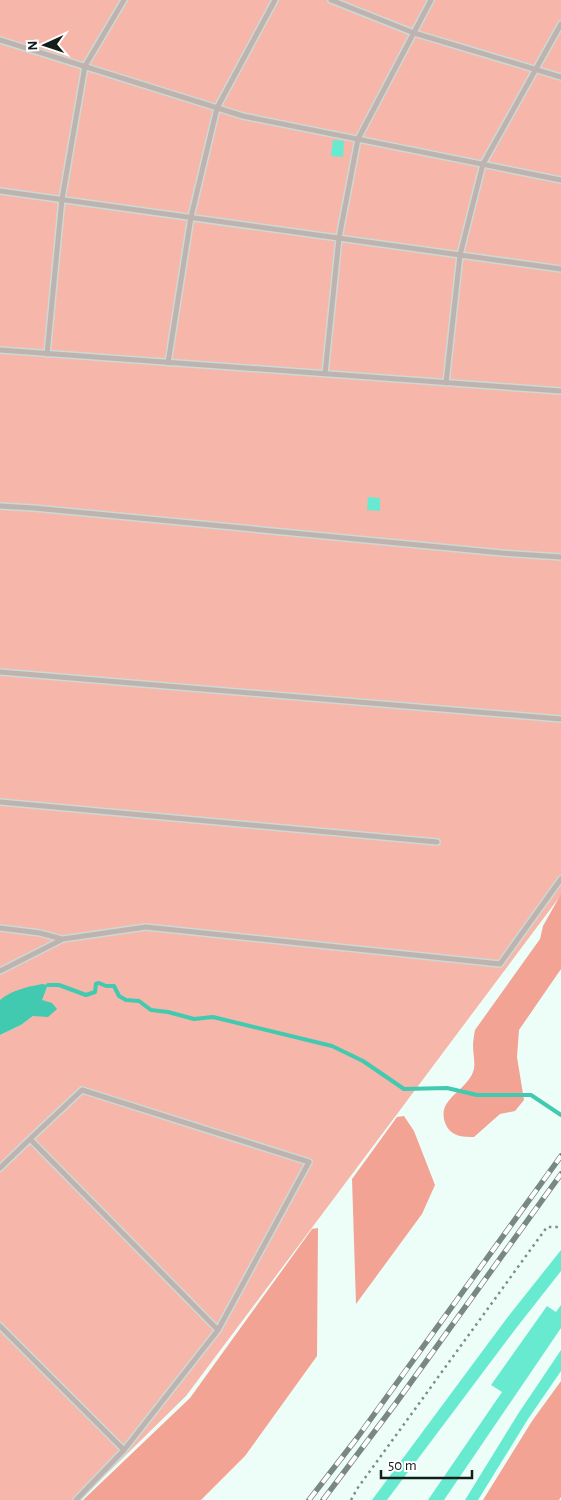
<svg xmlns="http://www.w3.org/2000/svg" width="561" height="1500" viewBox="0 0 561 1500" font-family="'Alegreya Sans',sans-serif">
  <rect width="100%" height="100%" fill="#edfef9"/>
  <path fill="#f6b6a9" d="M 0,0 L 561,0 L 561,895 L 186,1396 L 80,1500 L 0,1500 L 0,1035 L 21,1025 L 33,1016 L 48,986 L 0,1000 Z"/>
  <path fill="#f3a393" d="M 561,894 L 561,969 L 519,1030 L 517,1057 L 524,1100 L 515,1111 L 500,1114 L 474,1137 C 464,1137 453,1137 447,1127 C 433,1100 465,1093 473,1072 C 476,1065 473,1054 473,1046 C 473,1041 474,1035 475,1030 L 540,939 L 543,926 Z
    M 404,1116 L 414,1131 L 435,1185 L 422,1214 L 356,1304 L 352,1179 L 397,1117 Z
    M 318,1228 L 317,1356 L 245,1456 L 201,1500 L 83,1500 L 190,1398 L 312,1229 Z
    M 561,1381 L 561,1497 L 559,1500 L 483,1500 L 532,1421 Z"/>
  <path fill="#41cab0" d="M 42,984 L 48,985 L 42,1000 L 52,1003 L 57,1009 L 48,1017 L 33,1016 L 21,1025 L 0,1035 L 0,1000 C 12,990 27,987 42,984 Z"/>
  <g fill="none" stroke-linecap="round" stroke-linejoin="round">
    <path stroke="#41cab0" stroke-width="4" d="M 48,985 L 59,985 L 86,995 L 95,992 L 96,984 L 99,983 L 106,986 L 114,986 L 119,996 L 126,1000 L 139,1001 L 151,1010 L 168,1012 L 194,1019 L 213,1017 L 332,1046 L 363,1061 L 404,1089 L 447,1088 L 477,1095 L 531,1095 L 561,1115"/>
  </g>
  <path fill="#67eacf" d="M 333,140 L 344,141 L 343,157 L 331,156 Z
    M 368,497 L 380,498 L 380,511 L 367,510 Z
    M 561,1250 L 561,1271 L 517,1327 L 387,1500 L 372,1500 L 507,1318 Z
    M 561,1305 L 561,1328 L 444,1500 L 428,1500 L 502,1392 L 491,1385 L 547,1306 L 556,1312 Z
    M 561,1350 L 561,1371 L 528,1419 L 478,1500 L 465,1500 L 518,1414 Z"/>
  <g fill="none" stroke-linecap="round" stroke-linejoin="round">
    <defs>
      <path id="lane" d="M 331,0 L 414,33 L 561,77
        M 0,40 L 243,116 L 561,180
        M 0,191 L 561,269
        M 0,350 L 561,391
        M 47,354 L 62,199 L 85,66 L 124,0
        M 168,363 L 191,217 L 217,108 L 275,0
        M 325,374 L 339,238 L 358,139 L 431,0
        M 446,383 L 460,255 L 483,164 L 561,24
        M 0,506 L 34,508 L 502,553 L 561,557
        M 0,672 L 561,719
        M 0,802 L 437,842
        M 0,928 L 40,933 L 62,939
        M 0,971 L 63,939 L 146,927 L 500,964 L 561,879
        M 30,1139 L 82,1090 L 309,1162 L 218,1330 L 124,1450
        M 0,1168 L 30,1139 L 218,1330
        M 0,1326 L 124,1450 L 76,1500"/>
    </defs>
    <use href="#lane" stroke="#cadad5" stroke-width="8"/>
    <path stroke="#7f8c88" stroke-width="2.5" stroke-dasharray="2.5 4" stroke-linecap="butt" d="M 351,1500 L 357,1489 L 547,1227 L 561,1227"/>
    <use href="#lane" stroke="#bfb3b0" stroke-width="5"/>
    <defs>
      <path id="rail" d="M 309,1500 L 357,1438 L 561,1156
        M 323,1500 L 396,1403 L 561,1174"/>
    </defs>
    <use href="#rail" stroke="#7a8783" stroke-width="5.5"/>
    <use href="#rail" stroke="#fff" stroke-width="4" stroke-dasharray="11" stroke-linecap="butt"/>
  </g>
  <g transform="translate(45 45) rotate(267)" stroke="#ffffff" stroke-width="4" paint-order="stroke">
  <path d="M0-4L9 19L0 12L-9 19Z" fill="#131d1a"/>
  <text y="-8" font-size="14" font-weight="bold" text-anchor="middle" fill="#131d1a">N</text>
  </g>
  <path d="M381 1470v8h91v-8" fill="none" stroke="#131d1a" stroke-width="2.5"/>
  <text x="388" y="1470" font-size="15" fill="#131d1a" stroke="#ffffff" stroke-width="4" paint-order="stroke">50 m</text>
</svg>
